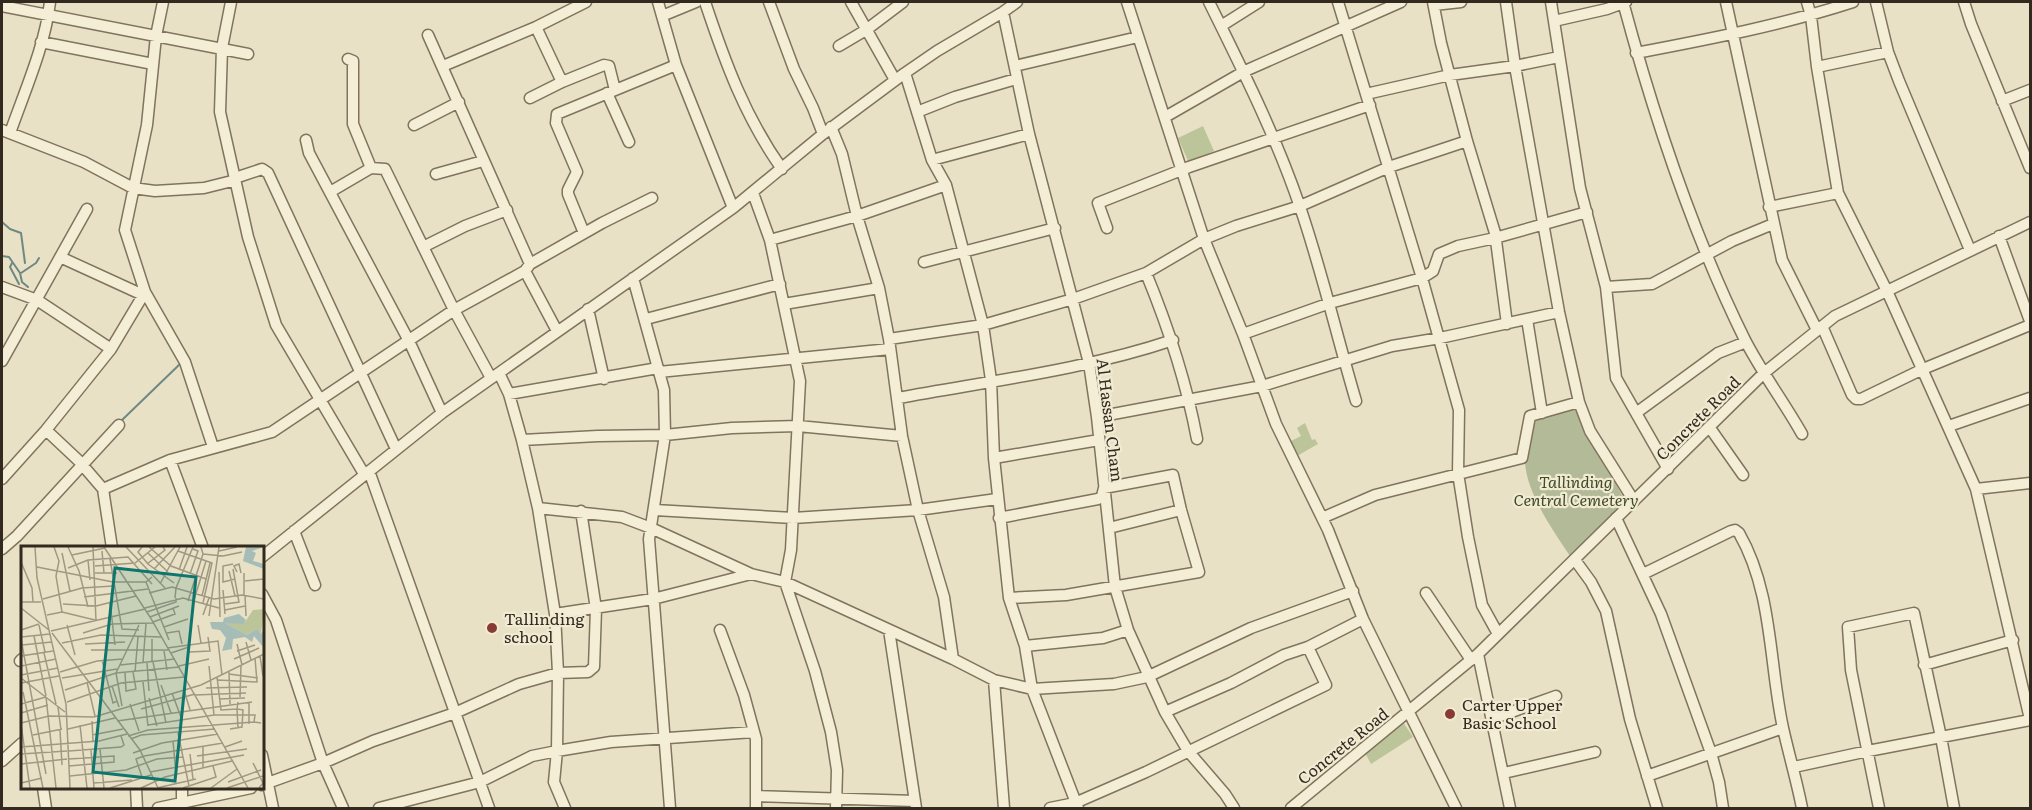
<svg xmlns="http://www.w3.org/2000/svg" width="2032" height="810" viewBox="0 0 2032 810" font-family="Literata,serif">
  <rect width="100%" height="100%" fill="#e8e1c5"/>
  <path fill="#bcc59a" d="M 1203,126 L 1214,151 L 1189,163 L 1178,138 Z
    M 1305,423 L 1312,440 L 1315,439 L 1318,444 L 1297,456 L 1289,442 L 1301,436 L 1297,428 Z
    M 1401,719 L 1413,737 L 1371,764 L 1364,751 Z"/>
  <path fill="#b3ba98" d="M 1574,407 L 1625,501 L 1570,556 C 1553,530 1526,493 1525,461 C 1525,447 1530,432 1532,419 Z"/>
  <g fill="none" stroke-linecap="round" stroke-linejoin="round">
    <path stroke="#6e8984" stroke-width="2" d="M 2,222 L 10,229 L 21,233 L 25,263
      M 2,256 L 9,257 L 20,273 L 22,282 L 28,287
      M 12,263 L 10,267 L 19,284
      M 21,273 L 36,263 L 39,258
      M 121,421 L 181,363"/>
    <defs>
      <path id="minor" d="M 163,2 L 156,36 L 147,125 L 125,230 L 145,292 L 185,362 L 213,447
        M 231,2 L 222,48 L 220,112 L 248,237 L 276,325 L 364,474
        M 658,2 L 676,65 L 733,208
        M 705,2 C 725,62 745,117 782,169
        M 769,2 L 794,69 L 813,108 L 823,134
        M 851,2 L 895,80
        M 1127,2 L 1204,239 L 1243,334 L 1276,424 L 1328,530 L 1363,619 L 1456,808
        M 1209,2 C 1242,69 1276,136 1300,207 C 1322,271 1337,337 1356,401
        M 1338,2 L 1422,278 L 1459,410 L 1458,473 L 1468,537 L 1482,605 L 1498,634
        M 1433,2 L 1441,43 L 1467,141 L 1495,233 L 1507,324
        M 1506,2 L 1515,66 L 1559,312 L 1579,402 L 1590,431 L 1634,501
        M 1551,2 L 1580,188 L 1606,287 L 1616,378 L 1668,469
        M 1623,2 C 1654,117 1692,233 1745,340 C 1762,373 1784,402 1802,434
        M 1726,2 L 1782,260 L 1817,330
        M 1807,2 L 1811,16 L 1817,67 L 1838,193 L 1887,291 L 1976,489 L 2030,719
        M 1876,2 L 1888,52 L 1899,81 L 1970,250
        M 1964,2 L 1971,24 L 2030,168
        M 1434,5 L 1461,2
        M 2,6 L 248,54
        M 1003,12 L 1029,134 L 1089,363 L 1097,417 L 1115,587 L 1128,630 L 1165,712 L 1188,751 L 1225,794 L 1234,808
        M 662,16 L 696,2
        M 1554,21 L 1607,9 L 1626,2
        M 1221,26 L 1259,2
        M 536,27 L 562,82
        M 428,35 L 530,264
        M 41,42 L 153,64
        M 839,46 L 866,30 L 903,2
        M 1636,53 C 1710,39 1782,25 1853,2
        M 348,59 L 353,61 L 353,124 L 371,168
        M 443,66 L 536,27 L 586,2
        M 1015,66 L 1138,37
        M 1817,67 L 1888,52
        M 905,73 L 932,160 L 946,185 L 983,325 L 991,380 L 994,458 L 1009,598 L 1025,646 L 1032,689 L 1078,808
        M 607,93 L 629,142
        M 1366,94 L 1450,75 L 1515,66 L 1559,57
        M 530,98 L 562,82 L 604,65 L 609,66 L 615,90
        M 2002,101 L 2030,90
        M 917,112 L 955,97 L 1016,79
        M 1165,117 L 1245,71 L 1401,2
        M 414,125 L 459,102
        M 831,127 L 842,154 L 857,216 L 879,288 L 889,339 L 902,436 L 918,510 L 944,597 L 953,659
        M 2,130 L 84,162 L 133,188 L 155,191 L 204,188 L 236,180
        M 10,133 C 25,90 45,46 50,2
        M 306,140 L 309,153 L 409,341 L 442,413
        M 932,160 L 1029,134
        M 436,174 L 483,161
        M 235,178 L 262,169 L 268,173 L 396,449
        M 330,192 L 371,168 L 385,169 L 454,310 L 491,378
        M 753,193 L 770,240 L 800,381 L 791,550 L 785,582 L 815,671 L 831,732 L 837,770 L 836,808
        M 1769,207 L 1838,193
        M 1107,228 L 1098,203 L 1189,167 L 1370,105
        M 584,233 L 568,194 L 568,190 L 577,172 L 556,123 L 557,114 L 676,65
        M 1999,236 L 2030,321
        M 770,240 L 857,216 L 946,185
        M 423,247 L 465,226 L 507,210
        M 60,257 L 143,295
        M 924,262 L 1055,228
        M 525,271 L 557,331
        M 1146,273 C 1169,329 1186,380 1197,439
        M 633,278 L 664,390 L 665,435 L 649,539 L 670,808
        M 2,287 L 37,300 L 111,349
        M 1606,287 L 1652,284 L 1732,241 L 1773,224
        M 784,304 L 879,288
        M 588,309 L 604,379
        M 646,319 L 780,284
        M 1527,319 L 1542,413
        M 1822,326 L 1852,395 L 1856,399 L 1861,399 L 1923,369 L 2030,325
        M 1243,334 L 1330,303 L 1422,278 L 1433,271 L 1439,254 L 1458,246 L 1495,238 L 1587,212
        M 889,339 L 983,325 L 1073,299 L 1146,273 L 1204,239 L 1236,226 L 1300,206 L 1389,167 L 1467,141
        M 2,361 L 87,209
        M 659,372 L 890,349
        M 499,373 L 509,394 L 522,440 L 538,508 L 555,614 L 558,673 L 557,751 L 554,782 L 565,808
        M 509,394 L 658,368
        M 898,398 C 989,381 1084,370 1173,340
        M 1636,413 L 1718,353 L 1746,342
        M 1097,417 L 1262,386 L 1392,346 L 1440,338 L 1559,312
        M 1949,426 L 2030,398
        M 1710,428 L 1743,475
        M 46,430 L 79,461 L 103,489 L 112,548
        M 522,440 L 598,436 L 665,435 L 732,428 L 798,426 L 902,436
        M 994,458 L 1099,440
        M 170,460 L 203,548
        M 369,471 L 489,808
        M 2,479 L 46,430 L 111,349 L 145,292
        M 103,489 L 170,460 L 272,432 L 454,310 L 525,271 L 530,264 L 602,223 L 652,198
        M 1976,489 L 2030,483
        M 538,508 L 622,517 L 651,528 L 751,574 L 785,582 L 953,659 L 994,680 L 1032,689 L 1114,684 L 1147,677 L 1251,628 L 1353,591
        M 655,510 L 793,518 L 918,510 L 997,499
        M 999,518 L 1098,499 L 1102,496 L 1104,488 L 1173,475 L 1181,510 L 1199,572 L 1066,595 L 1009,598
        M 1322,518 L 1375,495 L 1522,458 L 1530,416 L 1579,402
        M 1616,518 L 1661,614 L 1711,753 L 1719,782 L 1723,808
        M 1109,528 L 1181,510
        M 294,531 L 315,585
        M 2,549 L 17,536 L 119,425
        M 262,557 L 442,413 L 733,208 L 823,134 L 905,73 L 937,51 L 1003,12 L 1017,2
        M 1575,560 L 1591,582 L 1606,611 L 1630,719 L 1657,808
        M 1643,574 L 1731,531 L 1735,530 L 1739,533 C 1773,592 1769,664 1783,728 C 1789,755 1797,782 1802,808
        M 1426,593 L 1471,660
        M 262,594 L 276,620 L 323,763 L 343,808
        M 555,614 L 653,599 L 751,574
        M 720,630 L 744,695 L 756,739 L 756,808
        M 889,630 L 916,808
        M 1025,646 L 1103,638 L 1128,630
        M 1478,654 L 1510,808
        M 20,661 L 22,659
        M 1924,665 L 2013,640
        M 994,680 L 1004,808
        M 1165,712 L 1231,683 L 1284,655 L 1308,647 L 1363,619
        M 1492,719 L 1556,696
        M 262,755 L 273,808
        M 2,761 L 22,743
        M 1794,767 L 1868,751 L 2030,720
        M 1504,773 L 1595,752
        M 1647,776 L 1783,728
        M 262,785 L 323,763 L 373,741 L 455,713 L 519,684 L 558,673 L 588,672 L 594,667 L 596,609 L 581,511
        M 43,788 L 46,808
        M 136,788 L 137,808
        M 756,796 L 915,801
        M 182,802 L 182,788
        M 158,808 L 251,788
        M 379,808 L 480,782 L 532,756 L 557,751 L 611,742 L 754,732
        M 1050,808 L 1075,803 L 1146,772 L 1326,685 L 1308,647
        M 1291,808 L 1478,654 L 1764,373 L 1835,316 L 2030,222
        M 1879,808 L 1851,670 L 1848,627 L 1914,613 L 1941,737 L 1954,808"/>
    </defs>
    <use href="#minor" stroke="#81735d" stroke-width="13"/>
    <use href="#minor" stroke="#f4eed7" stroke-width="10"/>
  </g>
  <g fill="#883b35" stroke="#f1ebd3" stroke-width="2">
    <circle cx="492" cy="628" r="6"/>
    <circle cx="1450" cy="714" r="6"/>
  </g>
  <g text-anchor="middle" stroke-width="4.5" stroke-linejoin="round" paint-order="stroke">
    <g font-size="16" fill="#332a1f" stroke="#f1ebd3">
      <text transform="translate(1698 418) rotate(-45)" y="6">Concrete Road</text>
      <text transform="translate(1110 420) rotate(83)" y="6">Al Hassan Cham</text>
      <text transform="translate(1343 746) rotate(-39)" y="6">Concrete Road</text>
    </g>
    <g font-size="16" font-style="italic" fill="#404c28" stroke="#f1ebd3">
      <text x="1576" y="488">Tallinding<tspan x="1576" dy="18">Central Cemetery</tspan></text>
    </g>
    <g font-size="16" fill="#332a1f" stroke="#f1ebd3" text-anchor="start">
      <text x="504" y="625">Tallinding<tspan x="504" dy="18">school</tspan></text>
      <text x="1462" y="711">Carter Upper<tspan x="1462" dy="18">Basic School</tspan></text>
    </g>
  </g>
  <g transform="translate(21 546)">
    <rect width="243" height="243" fill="#e8e1c5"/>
    <path d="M 243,63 L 240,88 L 236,83 L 226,89 L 204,77 L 224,76 L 232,64 Z" fill="#bcc59a"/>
    <path d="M 225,1 L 243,1 L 231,5 L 235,7 L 232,15 L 243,18 L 243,23 L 222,15 ZM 218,68 L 225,74 L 222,78 L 204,77 L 226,89 L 236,83 L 240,88 L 243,83 L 243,102 L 233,90 L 231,96 L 224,91 L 212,93 L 211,103 L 201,105 L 205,92 L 199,84 L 191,83 L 189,76 L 202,76 L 203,72 Z" fill="#a6bcb7"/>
    <path fill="none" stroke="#a09883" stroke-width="1.5" d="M 14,1 L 16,32 L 45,158 L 49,242M 33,1 L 38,15 L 35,30 L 41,66M 47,1 L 58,25 L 67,61M 72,1 L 75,75M 83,1 L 129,71 L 227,242M 105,1 L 144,42M 121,1 L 117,6 L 127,18 L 153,37M 128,1 L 150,20 L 185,33M 81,5 L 83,27M 157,5 L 191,17 L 182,57M 198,5 L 216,1M 41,7 L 49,45M 127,7 L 147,26M 182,8 L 202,10 L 221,6M 51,9 L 84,2M 89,13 L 101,83 L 118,84M 67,14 L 69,34M 0,16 L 11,42 L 12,56M 126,18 L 144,4 L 142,1M 212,18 L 202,20 L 202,36 L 214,33M 74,20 L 114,17 L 134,1M 16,21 L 92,36 L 125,36 L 131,31M 47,22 L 67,14 L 107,11 L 131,38M 133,23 L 154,1M 158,24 L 166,1M 208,25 L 214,50M 198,26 L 199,71M 216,26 L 213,20 L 218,18 L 220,27M 74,27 L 96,27M 169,28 L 177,5 L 172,3M 224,35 L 243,33M 125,36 L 148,94M 139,38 L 159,1M 202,44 L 204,68M 128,47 L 151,41 L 193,53 L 221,49 L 243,53M 223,49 L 223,27M 224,49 L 225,70M 181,50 L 189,17M 63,51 L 127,43M 154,52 L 155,42 L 172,1M 22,53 L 61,42 L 92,40M 173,54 L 185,15M 167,55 L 182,8 L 180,1M 0,56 L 20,56M 89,57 L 94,99M 42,58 L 75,60M 204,58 L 218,56 L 212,23M 75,60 L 115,50M 0,62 L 28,84M 124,62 L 162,52 L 198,62M 204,64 L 224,60M 126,66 L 155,56 L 155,52M 26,69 L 41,66 L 74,74M 182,69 L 188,52M 188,70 L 198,1M 129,71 L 158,60M 132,76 L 154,68 L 152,62M 18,79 L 24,106M 46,79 L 54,109M 177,79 L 180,97M 143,81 L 167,73M 0,84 L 18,78M 30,85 L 124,63M 31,87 L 119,204 L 137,242M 62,87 L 91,78 L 132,77M 146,87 L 158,85 L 161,98M 13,90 L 25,150M 0,91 L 29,88M 0,93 L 25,228M 225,96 L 230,114M 41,97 L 80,89 L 140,91M 64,98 L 104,96M 216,98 L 221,119M 1,99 L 31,96M 146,102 L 197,95 L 201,129M 70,104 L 148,104M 143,105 L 146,124M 216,105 L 234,99M 168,106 L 189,105 L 187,91M 23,107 L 35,158M 150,107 L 168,101M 0,110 L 32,105M 239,110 L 242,130M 213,113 L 238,102M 81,114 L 92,157 L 96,155M 122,116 L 125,78M 131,116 L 131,93M 132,116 L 145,177M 126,117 L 128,145M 99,119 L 154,113M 0,120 L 35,113M 158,120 L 188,113M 188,120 L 193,169M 39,126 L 76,115 L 102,113M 104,126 L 105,145 L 115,143 L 112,126M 114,126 L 117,91M 208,126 L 209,158M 208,128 L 237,132M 0,129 L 37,122M 196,131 L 200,164 L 216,163 L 217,182M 0,132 L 44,166M 41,132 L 96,123M 197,134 L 236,136 L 234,112M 66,136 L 74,170M 122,136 L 127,180M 0,137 L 38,130M 140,139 L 150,167M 91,140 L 98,161M 185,142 L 226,141M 44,144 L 95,127 L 158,121M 163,144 L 169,164M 2,146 L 22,242M 151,147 L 161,174M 174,149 L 225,147M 25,151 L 35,242M 219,151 L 220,119M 128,152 L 136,180M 198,153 L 224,152M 46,156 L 100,137 L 163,131M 228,156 L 228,178M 0,158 L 25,151M 109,158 L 118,185M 101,160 L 95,127 L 118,79M 37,161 L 40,184M 120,163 L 174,148M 0,167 L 27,159M 71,175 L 72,195M 96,175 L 231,156M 0,177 L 28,170 L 73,171 L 180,139 L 243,108M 0,178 L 9,242M 59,179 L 66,242M 127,179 L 193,169 L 234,169 L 233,176 L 240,177M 47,183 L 94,172M 209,183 L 221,181 L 222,164 L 216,163 L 217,156M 39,184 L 41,219M 157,187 L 168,240M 12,189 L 41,183M 71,189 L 102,183M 107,190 L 127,184 L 233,176M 110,193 L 120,189 L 194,183M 152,195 L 155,228M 0,201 L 78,195 L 106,188M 204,201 L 221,195M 79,203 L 83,242M 70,204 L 73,242M 48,205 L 100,201 L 103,199 L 100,190M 112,207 L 141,197 L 197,188M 0,208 L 46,205M 169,208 L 172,233M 123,210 L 202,197M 176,210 L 226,203M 232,217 L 242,237 L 238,242M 0,218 L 46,213M 48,220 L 93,216 L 93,210 L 48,213M 182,222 L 182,200M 129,226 L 223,209M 49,230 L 105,224 L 136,213 L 162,211M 121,231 L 115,213 L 123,210M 207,236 L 240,224M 0,237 L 21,232M 73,237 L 111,234M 89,242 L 130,229M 120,242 L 144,231 L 211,215M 136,242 L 175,233M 162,242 L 195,231 L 192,220M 190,242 L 216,223M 206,242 L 242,230"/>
    <path fill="#0f766e" fill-opacity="0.15" stroke="#0f766e" stroke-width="3" d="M 94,22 L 175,31 L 154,235 L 72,226 Z"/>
    <rect width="243" height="243" fill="none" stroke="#332a1f" stroke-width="3"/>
  </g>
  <rect width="2032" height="810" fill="none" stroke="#332a1f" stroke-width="6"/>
</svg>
